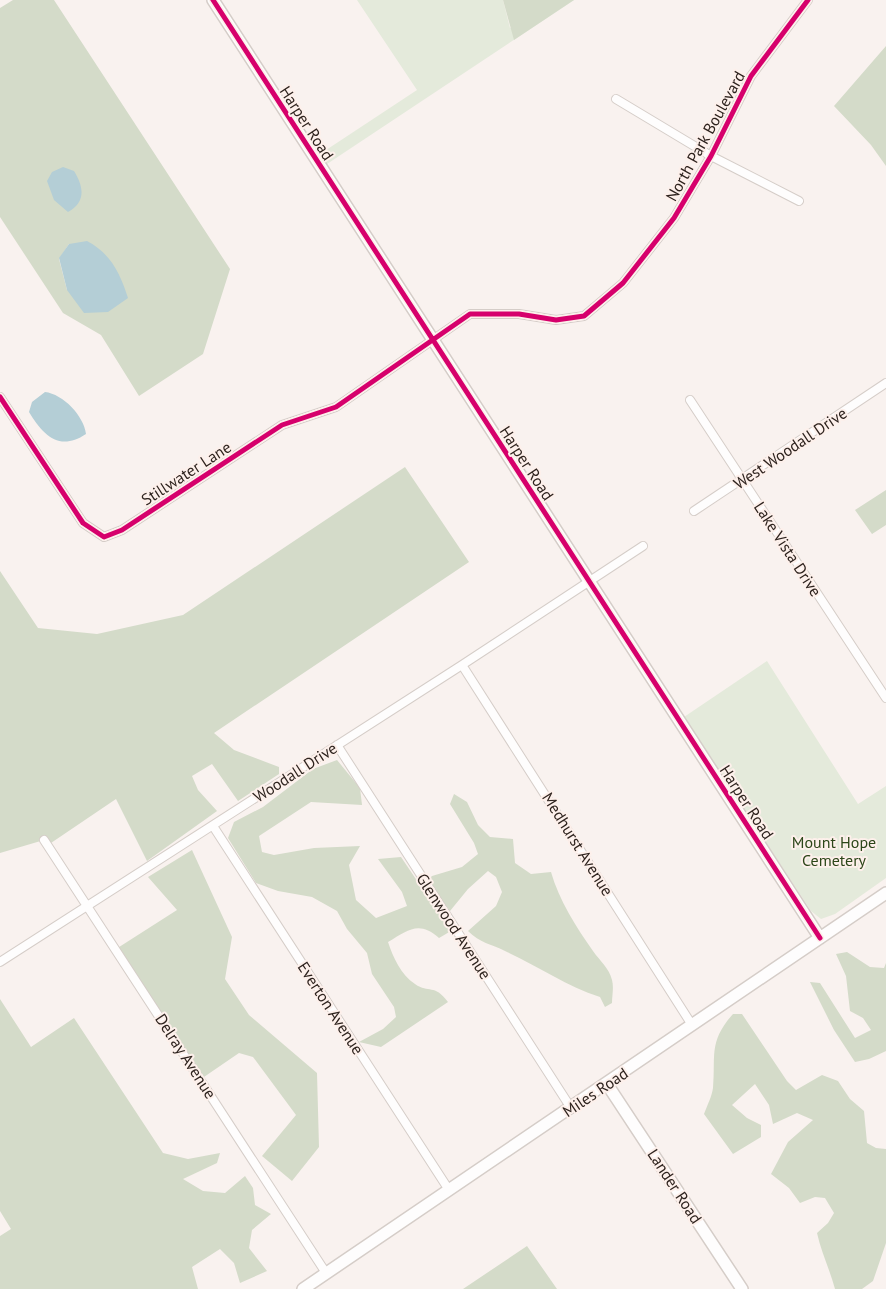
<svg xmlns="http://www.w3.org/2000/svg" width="886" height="1289" viewBox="0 0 886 1289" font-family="'PT Sans',sans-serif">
  <rect width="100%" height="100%" fill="#f9f2ef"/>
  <path fill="#e4eadb" d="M 357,0 L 503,0 L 510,28 L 553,0 L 574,0 L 324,166 L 317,156 L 417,90 Z
    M 767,661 L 858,804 L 886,786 L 886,878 L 835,914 L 821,919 L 811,911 L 684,717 Z"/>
  <path fill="#d4dbc9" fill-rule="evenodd" d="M 13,0 L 54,0 L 230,269 L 203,354 L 139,396 L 101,335 L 63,313 L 0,217 L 0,8 ZM 69,244 L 67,290 L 59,259 Z
    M 503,0 L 574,0 L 514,40 Z
    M 886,46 L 886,166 L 871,145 L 834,106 Z
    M 405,467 L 469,562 L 214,733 L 234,750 L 279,767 L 279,774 L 238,801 L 212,764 L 192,776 L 198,790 L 217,811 L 147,861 L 116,799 L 48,845 L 44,840 L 0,853 L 0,571 L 38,628 L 97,634 L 183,615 Z
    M 886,490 L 886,525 L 872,534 L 855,510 Z
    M 337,760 L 360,788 L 362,805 L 311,802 L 259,836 L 262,852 L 274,855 L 314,848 L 360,846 L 349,865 L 356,900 L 376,918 L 407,906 L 402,892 L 378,859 L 401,857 L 451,931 L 439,938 C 419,920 408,930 388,942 C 393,957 401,975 415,984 C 429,994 434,983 448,1002 L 381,1047 L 359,1042 L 383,1029 L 396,1017 L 394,1007 L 372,974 L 367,953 L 347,929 L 337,911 L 312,897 L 278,891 L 256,883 L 228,838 L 234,822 L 263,807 L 313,769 Z
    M 454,794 L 467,802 L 478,825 L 490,837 L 513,839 L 515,863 L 531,874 L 551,872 C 559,900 576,927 593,951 C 600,961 609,968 612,980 C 614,987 612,996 612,1003 L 605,1007 L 600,997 C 566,986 538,966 505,951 C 491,944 480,943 468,931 L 496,906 L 502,892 L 496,877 L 488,871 L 468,889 L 450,911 L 427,881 L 432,876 L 462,867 L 478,854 L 474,843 L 450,804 Z
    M 192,850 L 232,937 L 225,979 L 249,1015 L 317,1073 L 319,1147 L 292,1181 L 262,1156 L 296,1115 L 253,1057 L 239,1053 L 201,1079 L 116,949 L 177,910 L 148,877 Z
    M 847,952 L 870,967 L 884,968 L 886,963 L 886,1051 L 869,1059 L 855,1062 L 834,1030 L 810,982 L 820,983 L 855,1038 L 871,1030 L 863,1018 L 850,1011 L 846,976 L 836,954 Z
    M 0,999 L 31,1047 L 74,1018 L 163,1153 L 188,1159 L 220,1153 L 217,1163 L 183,1179 L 203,1191 L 225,1193 L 245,1176 L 253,1188 L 255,1205 L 271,1214 L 252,1230 L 249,1248 L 267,1271 L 240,1283 L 234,1263 L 220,1249 L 192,1267 L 198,1289 L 0,1289 L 0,1236 L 11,1229 L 0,1211 Z
    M 733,1014 L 742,1014 L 787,1081 L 796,1090 L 822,1075 L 838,1081 L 850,1099 L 864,1111 L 867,1143 L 876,1148 L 886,1149 L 886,1243 L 873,1281 L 862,1289 L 835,1289 C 830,1270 821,1252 817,1233 L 828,1223 L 834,1213 L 825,1198 L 815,1197 L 800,1203 L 789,1188 L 771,1174 L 788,1142 L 813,1120 L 797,1113 L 773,1124 L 769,1105 L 755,1084 L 732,1105 L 747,1118 L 761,1125 L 761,1137 L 733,1154 L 704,1114 C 707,1106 712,1096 713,1088 C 716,1056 708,1042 733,1014 Z
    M 527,1246 L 557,1289 L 463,1289 Z"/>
  <path fill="#b4ced6" d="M 63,167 L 74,171 C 84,187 86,202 68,212 L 54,200 L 47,181 L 52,172 Z
    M 87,241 C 111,254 120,273 128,298 L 108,312 L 84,313 L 67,290 L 59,258 L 69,244 Z
    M 45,392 C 63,394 84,416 86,434 C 59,452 43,435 29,412 L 32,402 Z"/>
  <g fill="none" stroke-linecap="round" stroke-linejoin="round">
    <defs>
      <path id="street" d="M 616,99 L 711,156 L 799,201
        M 0,397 L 83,523 L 104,537 L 122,530 L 282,425 L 336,407 L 470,314 L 519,314 L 556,320 L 584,316 L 623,283 L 674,218 L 711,156 L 751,76 L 808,0
        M 690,400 L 886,698
        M 694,511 L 886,383
        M 462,665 L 692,1025
        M 337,745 L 571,1108
        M 213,826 L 449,1190
        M 44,840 L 326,1273
        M 0,962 L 462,665 L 643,546"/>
      <path id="secondary" d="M 213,0 L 820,938
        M 607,1084 L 742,1289
        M 303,1289 L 886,893"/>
    </defs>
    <use href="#street" stroke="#d5cdc8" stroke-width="10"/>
    <use href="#secondary" stroke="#d5cdc8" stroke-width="14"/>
    <use href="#street" stroke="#fefdfd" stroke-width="8"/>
    <use href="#secondary" stroke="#fefdfd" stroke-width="11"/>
    <defs>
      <path id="cycleway" d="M 213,0 L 820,938
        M 0,397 L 83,523 L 104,537 L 122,530 L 282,425 L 336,407 L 470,314 L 519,314 L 556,320 L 584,316 L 623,283 L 674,218 L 711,156 L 751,76 L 808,0"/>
    </defs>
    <use href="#cycleway" stroke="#fdf0eb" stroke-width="8"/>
    <use href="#cycleway" stroke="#d6006c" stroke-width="5"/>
  </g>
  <g text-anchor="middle" stroke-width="4" stroke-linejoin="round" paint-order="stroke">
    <g font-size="16" fill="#2e231e" stroke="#fdf0eb">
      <text transform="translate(307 123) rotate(57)" y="6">Harper Road</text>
      <text transform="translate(705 136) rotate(-61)" y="6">North Park Boulevard</text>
      <text transform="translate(790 448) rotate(-34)" y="6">West Woodall Drive</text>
      <text transform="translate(527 463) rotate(57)" y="6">Harper Road</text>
      <text transform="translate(186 473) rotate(-33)" y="6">Stillwater Lane</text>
      <text transform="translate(788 549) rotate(57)" y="6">Lake Vista Drive</text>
      <text transform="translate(295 772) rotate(-33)" y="6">Woodall Drive</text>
      <text transform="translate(747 802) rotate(57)" y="6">Harper Road</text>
      <text transform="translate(578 844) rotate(58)" y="6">Medhurst Avenue</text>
      <text transform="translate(454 926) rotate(57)" y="6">Glenwood Avenue</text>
      <text transform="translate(331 1008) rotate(57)" y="6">Everton Avenue</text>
      <text transform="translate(186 1056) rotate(57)" y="6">Delray Avenue</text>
      <text transform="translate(595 1092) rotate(-34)" y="6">Miles Road</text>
      <text transform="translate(675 1186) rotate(57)" y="6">Lander Road</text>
    </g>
    <g font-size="16" fill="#2c4619" stroke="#fdf0eb">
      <text x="834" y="848">Mount Hope<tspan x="834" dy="18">Cemetery</tspan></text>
    </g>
  </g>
</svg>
